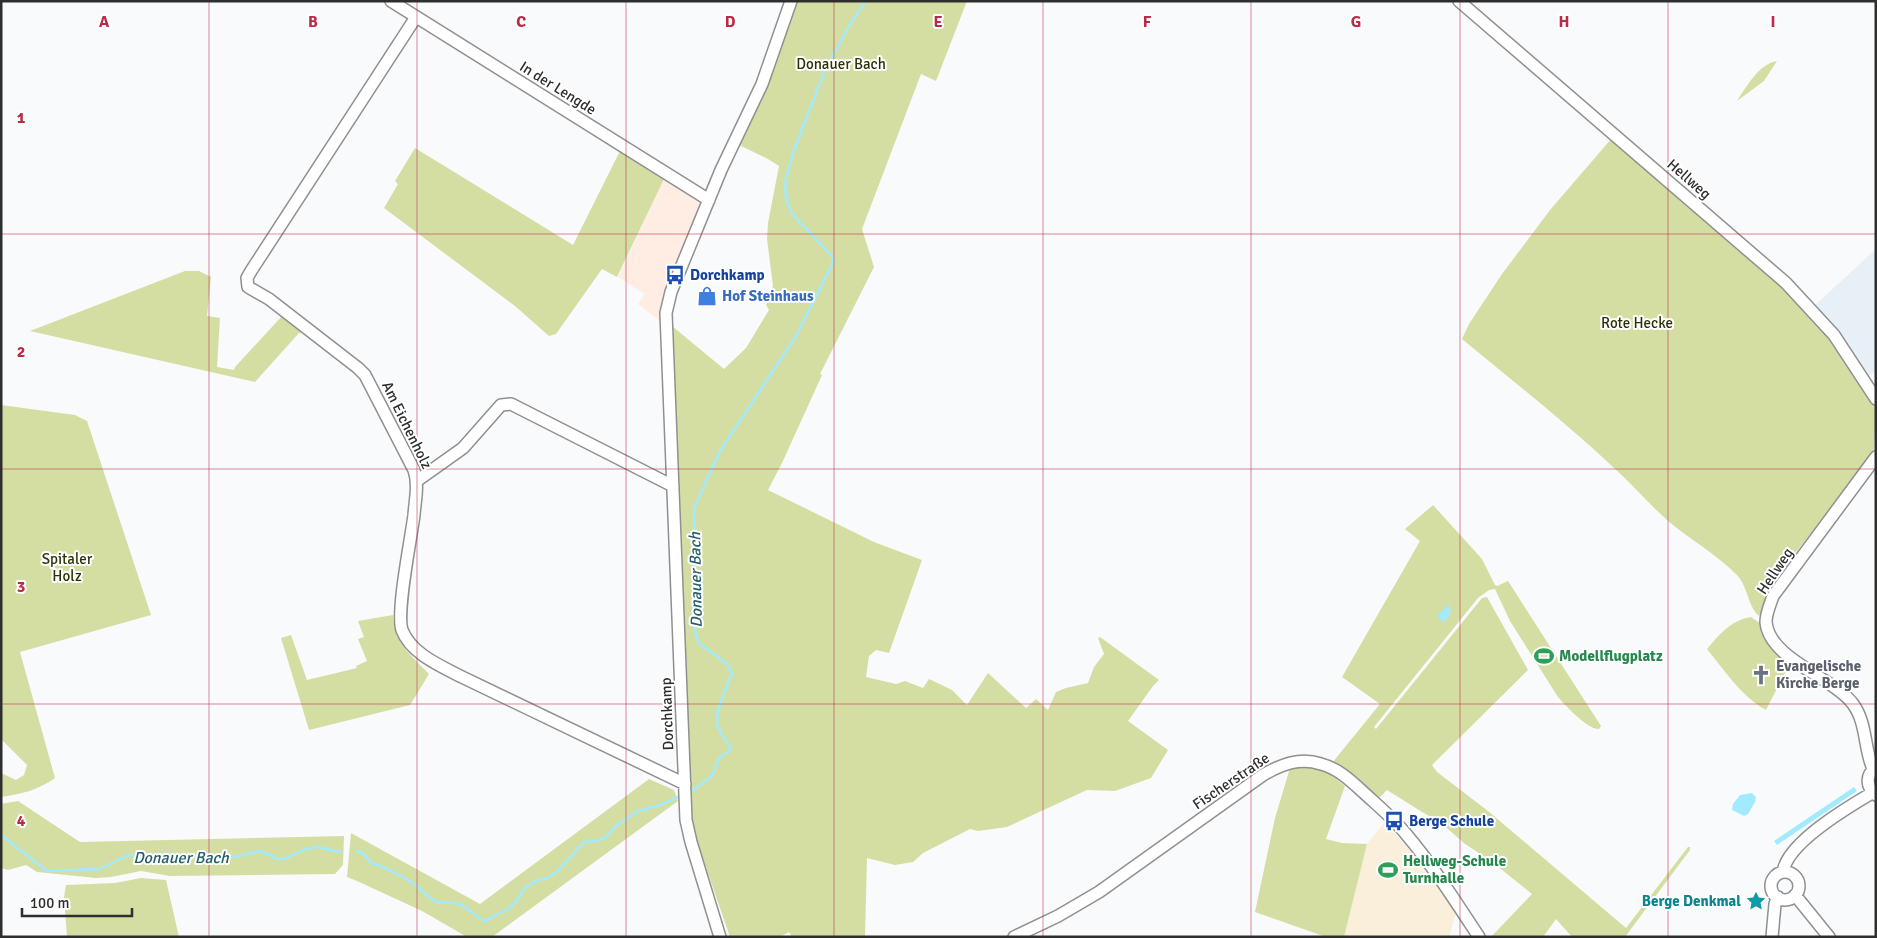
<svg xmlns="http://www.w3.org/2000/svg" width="1877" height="938" viewBox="0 0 1877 938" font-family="Signika,sans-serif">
  <rect width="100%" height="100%" fill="#f9fafc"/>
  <path fill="#ffece3" d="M 664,179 L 703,203 L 662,303 L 660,321 L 638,304 L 645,294 L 618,277 Z"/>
  <path fill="#e8f0f7" d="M 1876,249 L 1876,371 L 1869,375 L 1838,332 L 1814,306 Z"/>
  <path fill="#f9efda" d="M 1385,822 L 1409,850 L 1456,913 L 1449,937 L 1344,937 L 1367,844 Z"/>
  <path fill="#d4dea3" d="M 796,1 L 967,1 L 936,81 L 921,74 L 862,229 L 874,267 L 820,374 L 822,375 L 782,463 L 768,490 L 874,542 L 922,560 L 889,653 L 876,650 L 869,656 L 866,677 L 896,684 L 905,681 L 923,688 L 929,679 L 952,690 L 967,705 L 988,673 L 1026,708 L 1036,699 L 1048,710 L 1056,692 L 1066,688 L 1088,683 L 1094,667 L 1104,654 L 1098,638 L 1100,637 L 1159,680 L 1153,686 L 1128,721 L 1168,750 L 1151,778 L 1115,791 L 1087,790 L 1007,827 L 978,831 L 970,829 L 923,853 L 913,862 L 895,865 L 867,858 L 865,937 L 792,937 L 789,932 L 780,937 L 730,937 L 700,850 L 691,819 L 672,326 L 724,369 L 746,348 L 769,310 L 766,305 L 773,286 L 767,239 L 768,223 L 779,166 L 768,159 L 739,145 Z
    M 1777,61 L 1764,81 L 1737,101 C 1746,87 1760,63 1777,61 Z
    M 1612,138 L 1783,286 L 1830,338 L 1876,408 L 1874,450 L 1855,479 L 1775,578 C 1771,586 1763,612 1759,616 C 1748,607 1748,586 1736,574 C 1715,553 1689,539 1667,520 C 1648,503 1632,484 1613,467 C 1565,422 1513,381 1462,339 L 1469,324 L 1502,274 L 1550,210 Z
    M 415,148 L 573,245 L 620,151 L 664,179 L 617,277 L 602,269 L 556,334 L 549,336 L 515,306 L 384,208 L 398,184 L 395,181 Z
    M 185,271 L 199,271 L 211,277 L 207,316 L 220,318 L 217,367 L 234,370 L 235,367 L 283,315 L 305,332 L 299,333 L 255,382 L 30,331 Z
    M 1,405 L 75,415 L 87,421 L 151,615 L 20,652 L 55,778 C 38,790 22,794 1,797 L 1,773 L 16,780 L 24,775 L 27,765 L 1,739 Z
    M 1433,505 L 1482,559 L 1495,585 L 1497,586 L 1508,581 L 1601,726 L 1599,729 C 1588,730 1566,706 1558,697 L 1510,621 L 1495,589 L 1489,590 L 1478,598 L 1374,727 L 1376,729 L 1482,598 L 1487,597 L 1528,670 L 1432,765 L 1437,772 L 1488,811 L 1626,928 L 1688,847 L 1690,847 L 1690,850 L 1625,937 L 1572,937 L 1556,919 L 1543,937 L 1491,937 L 1532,894 L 1491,861 L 1465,844 L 1440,822 L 1422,812 L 1387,790 L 1379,798 L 1341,767 L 1332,763 L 1380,704 L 1342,677 L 1420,541 L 1405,529 Z
    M 393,615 C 394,643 411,655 429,674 L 410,705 L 309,730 L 281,638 L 291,635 L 307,680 L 357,668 L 356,666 L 367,661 L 358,639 L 364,637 L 358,621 Z
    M 1751,617 L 1761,624 L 1763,637 L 1788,667 L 1766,710 C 1742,697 1724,670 1707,649 C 1720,634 1731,620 1751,617 Z
    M 1307,766 L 1326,771 L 1345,786 L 1326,839 L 1342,843 L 1367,844 L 1344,937 L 1326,937 L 1255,912 L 1275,818 L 1290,768 Z
    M 649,779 L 674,790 L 678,801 L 492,937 L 467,937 L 422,911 L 357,881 L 347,877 L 351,833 L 480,904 Z
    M 18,801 L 80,842 L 344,836 L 343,865 L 335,874 L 170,876 L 141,871 L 111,877 L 96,878 L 37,872 L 26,865 L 8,870 L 1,868 L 1,804 Z
    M 141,878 L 166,880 L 179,937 L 67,937 L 64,897 L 66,885 L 115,883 Z"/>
  <path fill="#a2eafe" d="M 1449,604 L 1451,612 L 1445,622 L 1438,618 L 1438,615 Z
    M 1854,787 L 1857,791 L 1777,845 L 1774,841 Z
    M 1752,793 L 1756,797 L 1755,802 L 1748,814 L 1744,816 L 1732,810 L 1733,804 L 1740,795 Z"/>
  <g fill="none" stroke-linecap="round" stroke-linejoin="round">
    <path stroke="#a2eafe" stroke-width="2.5" d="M 690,792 L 712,776 L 719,758 L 729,751 L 731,747 C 725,740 719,732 717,723 C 715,711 728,685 732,673 L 727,664 L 699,643 L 695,632 L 694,508 L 720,451 L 796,336 L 832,265 L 833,257 L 792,214 L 786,199 L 785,182 L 794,150 L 825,70 L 849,26 L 866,1
      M 1,835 L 47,871 L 100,869 L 128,855 L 148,856 L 166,854 L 225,859 L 260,851 L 278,859 L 287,858 L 305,849 L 318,847 L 341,852
      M 357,851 L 363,853 L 371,863 C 386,867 407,878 419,888 C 425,893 430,900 438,902 C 446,904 454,901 461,905 C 472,910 474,918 487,921 L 492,917 L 508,909 L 516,902 L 524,889 L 535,881 L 547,878 L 557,872 L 584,842 L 601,840 L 609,834 L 616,826 L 638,811 L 660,805 L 683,795"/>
    <defs>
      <path id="minor" d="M 391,1 L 709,200
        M 1459,1 L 1786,283 L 1834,335 L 1876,399
        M 416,17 L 251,271 L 247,278 L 248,287 L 269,299 L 358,368 L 365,375 L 414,470 C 419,485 415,500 414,515 C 411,539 396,612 402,630 C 411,654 441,666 462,677 L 685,784
        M 418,480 L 463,448 L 501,405 L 511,404 L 673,486
        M 1876,768 C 1865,775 1866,787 1876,795
        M 1873,769 C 1864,749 1867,723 1853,704 C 1833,677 1769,659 1766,622 C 1766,613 1770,605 1773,596 L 1876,457
        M 1783,872 C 1787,843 1848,807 1872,793
        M1771 886a14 14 0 1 1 28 0a14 14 0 1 1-28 0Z
        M 1795,895 L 1829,937
        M 720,937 L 691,842 L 686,820 L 666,313 L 671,292 L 721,170 L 762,84 L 791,1
        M 1014,937 L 1058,916 L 1099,892 L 1263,775 C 1282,764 1300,757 1321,764 C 1337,768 1350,780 1362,791 C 1377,805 1393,818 1406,834 C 1433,866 1456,902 1479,937
        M 1772,937 L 1775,904 L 1778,897"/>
    </defs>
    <use href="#minor" stroke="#8f9091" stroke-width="14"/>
    <use href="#minor" stroke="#fff" stroke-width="11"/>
  </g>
  <path fill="none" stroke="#bb2a47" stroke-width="1" stroke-opacity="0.55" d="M 209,1 L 209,937M 417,1 L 417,937M 626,1 L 626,937M 834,1 L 834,937M 1043,1 L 1043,937M 1251,1 L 1251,937M 1460,1 L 1460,937M 1668,1 L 1668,937M 1,234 L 1876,234M 1,469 L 1876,469M 1,704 L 1876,704"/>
  <defs>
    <symbol id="bus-bare" viewBox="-9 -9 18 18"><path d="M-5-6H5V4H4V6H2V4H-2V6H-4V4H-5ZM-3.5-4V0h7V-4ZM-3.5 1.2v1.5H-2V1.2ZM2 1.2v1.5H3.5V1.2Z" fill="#1a4fb4" stroke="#fff" stroke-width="2.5" paint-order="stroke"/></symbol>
    <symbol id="shop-bare" viewBox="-9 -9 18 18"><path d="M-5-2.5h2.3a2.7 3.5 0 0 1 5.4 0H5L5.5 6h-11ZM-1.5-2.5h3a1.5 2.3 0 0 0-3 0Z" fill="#3f7fe0" stroke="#fff" stroke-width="2.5" paint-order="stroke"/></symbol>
    <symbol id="stadium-bare" viewBox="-9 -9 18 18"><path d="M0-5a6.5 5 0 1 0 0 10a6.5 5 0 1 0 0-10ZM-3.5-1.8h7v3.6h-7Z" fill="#2e9e5b" stroke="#fff" stroke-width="2.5" paint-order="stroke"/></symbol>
    <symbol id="church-bare" viewBox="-9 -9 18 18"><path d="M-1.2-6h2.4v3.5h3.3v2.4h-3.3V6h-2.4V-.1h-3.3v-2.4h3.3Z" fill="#6b7280" stroke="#fff" stroke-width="2.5" paint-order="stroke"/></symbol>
    <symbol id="sight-bare" viewBox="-9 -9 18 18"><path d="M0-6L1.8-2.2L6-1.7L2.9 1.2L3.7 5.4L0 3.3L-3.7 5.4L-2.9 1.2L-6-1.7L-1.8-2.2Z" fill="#0f9aa8" stroke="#fff" stroke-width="2.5" paint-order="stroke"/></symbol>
  </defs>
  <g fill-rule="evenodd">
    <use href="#bus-bare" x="661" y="261" width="28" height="28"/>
    <use href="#shop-bare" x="693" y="282" width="28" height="28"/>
    <use href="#stadium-bare" x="1530" y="642" width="28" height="28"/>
    <use href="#church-bare" x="1747" y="661" width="28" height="28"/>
    <use href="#bus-bare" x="1380" y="807" width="28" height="28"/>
    <use href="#stadium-bare" x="1374" y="856" width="28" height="28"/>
    <use href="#sight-bare" x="1742" y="887" width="28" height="28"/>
  </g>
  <g text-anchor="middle" stroke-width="4" stroke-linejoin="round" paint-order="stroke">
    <g font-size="15" fill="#2d3206" stroke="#fff">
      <text x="841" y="69">Donauer Bach</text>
      <text x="1637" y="328">Rote Hecke</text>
      <text x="67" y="564">Spitaler<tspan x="67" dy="17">Holz</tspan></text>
    </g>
    <g font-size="15" fill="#2e2e2f" stroke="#fff">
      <text transform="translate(558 88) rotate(32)" y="5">In der Lengde</text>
      <text transform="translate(1689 179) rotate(41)" y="5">Hellweg</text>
      <text transform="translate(407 425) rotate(64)" y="5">Am Eichenholz</text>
      <text transform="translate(1775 571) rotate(-56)" y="5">Hellweg</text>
      <text transform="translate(667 714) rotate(-92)" y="5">Dorchkamp</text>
      <text transform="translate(1231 781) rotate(-34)" y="5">Fischerstraße</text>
    </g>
    <g font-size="15" font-weight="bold" fill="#164399" stroke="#fff" text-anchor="start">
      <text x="690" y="280">Dorchkamp</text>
      <text x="1409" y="826">Berge Schule</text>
    </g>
    <g font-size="15" font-weight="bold" fill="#366cbe" stroke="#fff" text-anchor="start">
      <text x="722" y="301">Hof Steinhaus</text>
    </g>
    <g font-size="15" font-weight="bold" fill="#27864d" stroke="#fff" text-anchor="start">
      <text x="1559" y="661">Modellflugplatz</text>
      <text x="1403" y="866">Hellweg-Schule<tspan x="1403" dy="17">Turnhalle</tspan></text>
    </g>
    <g font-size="15" font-weight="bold" fill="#5b616d" stroke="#fff" text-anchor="start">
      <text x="1776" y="671">Evangelische<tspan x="1776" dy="17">Kirche Berge</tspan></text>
    </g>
    <g font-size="15" font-weight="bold" fill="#0d838f" stroke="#fff" text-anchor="end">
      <text x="1741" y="906">Berge Denkmal</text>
    </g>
    <g font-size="16" font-style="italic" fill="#255e6c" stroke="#fff">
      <text transform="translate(695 580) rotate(-91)" y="6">Donauer Bach</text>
      <text x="181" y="863">Donauer Bach</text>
    </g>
  </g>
  <g font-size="16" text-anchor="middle" font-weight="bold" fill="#bb2a47" stroke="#fff" stroke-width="4" stroke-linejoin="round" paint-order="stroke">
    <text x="104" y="27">A</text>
    <text x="313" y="27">B</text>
    <text x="521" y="27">C</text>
    <text x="730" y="27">D</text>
    <text x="938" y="27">E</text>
    <text x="1147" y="27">F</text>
    <text x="1356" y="27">G</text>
    <text x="1564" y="27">H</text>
    <text x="1773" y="27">I</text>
    <text x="21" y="123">1</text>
    <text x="21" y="357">2</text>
    <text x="21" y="592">3</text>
    <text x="21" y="826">4</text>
  </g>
  <rect width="1877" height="938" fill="none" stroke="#2e2e2f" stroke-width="5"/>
  <path d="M22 908v8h110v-8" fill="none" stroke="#2e2e2f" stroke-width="2.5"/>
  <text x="30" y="908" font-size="15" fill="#2e2e2f" stroke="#ffffff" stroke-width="4" paint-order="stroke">100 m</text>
</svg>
